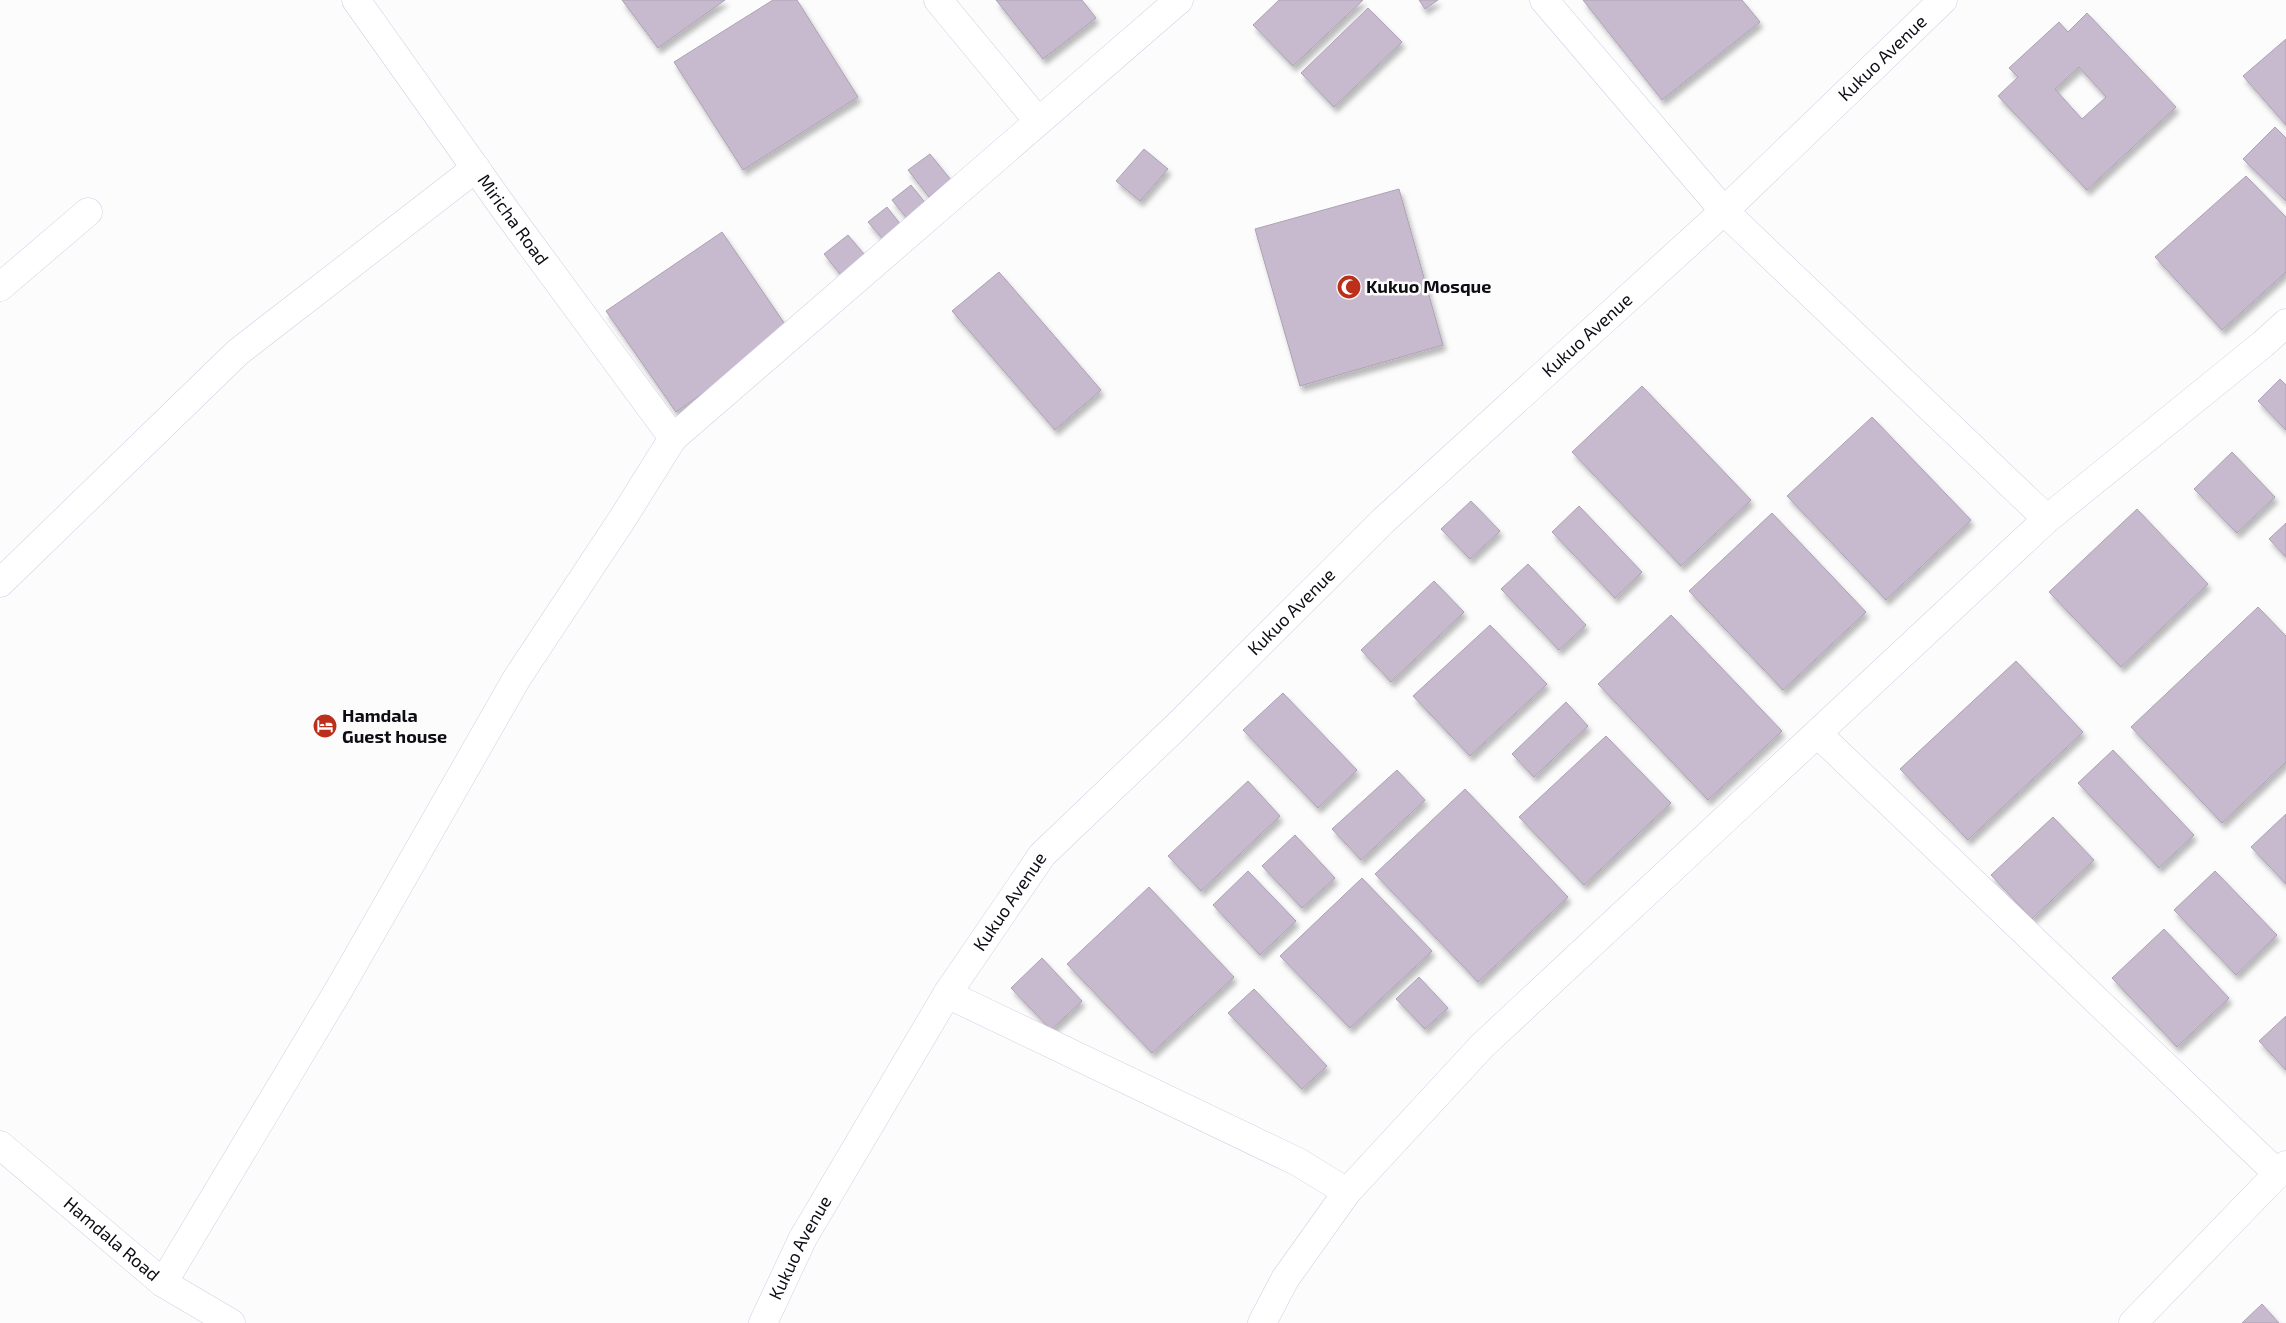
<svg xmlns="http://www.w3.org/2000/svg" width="2286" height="1323" viewBox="0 0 2286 1323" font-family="'Exo 2',sans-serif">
  <defs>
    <filter id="shadow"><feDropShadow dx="3" dy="5.5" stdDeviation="2.5" flood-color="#0004"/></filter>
  </defs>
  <rect width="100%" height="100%" fill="#fcfcfc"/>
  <path fill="#c7bace" stroke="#aea1b5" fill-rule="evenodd" filter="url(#shadow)" d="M 622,0 L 725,0 L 658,48 Z
    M 773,0 L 797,0 L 858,97 L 743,170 L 674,62 Z
    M 996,0 L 1082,0 L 1096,18 L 1043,59 Z
    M 1279,0 L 1363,0 L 1293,66 L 1253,25 Z
    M 1419,0 L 1438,0 L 1425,9 Z
    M 1583,0 L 1742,0 L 1760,22 L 1662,100 Z
    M 1368,8 L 1402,42 L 1334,107 L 1301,73 Z
    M 2087,13 L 2176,107 L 2087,190 L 1998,96 L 2018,77 L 2009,68 L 2059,22 L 2068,32 ZM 2079,67 L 2106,97 L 2082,119 L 2055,89 Z
    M 2286,39 L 2286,125 L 2243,76 Z
    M 2275,127 L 2286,138 L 2286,201 L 2243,159 Z
    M 1144,149 L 1168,169 L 1140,201 L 1116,181 Z
    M 930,154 L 951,180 L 929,197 L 908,170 Z
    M 2246,176 L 2286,217 L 2286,272 L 2222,330 L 2155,257 Z
    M 911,185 L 931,210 L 912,225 L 892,200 Z
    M 1399,189 L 1443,345 L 1300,386 L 1255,229 Z
    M 887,207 L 904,229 L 886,243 L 868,222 Z
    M 722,232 L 791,333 L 676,412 L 606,311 Z
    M 848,235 L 869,260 L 844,279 L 824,254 Z
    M 999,272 L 1101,390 L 1055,430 L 952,311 Z
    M 2280,379 L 2286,385 L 2286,430 L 2258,401 Z
    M 1642,386 L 1751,500 L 1681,566 L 1572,452 Z
    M 1872,417 L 1971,520 L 1886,600 L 1787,496 Z
    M 2232,452 L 2275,497 L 2237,533 L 2194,489 Z
    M 1471,501 L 1500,531 L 1470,559 L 1441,529 Z
    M 1579,506 L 1642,572 L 1615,598 L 1552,532 Z
    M 2137,509 L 2208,584 L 2121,667 L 2049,592 Z
    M 1772,513 L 1866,612 L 1783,690 L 1689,591 Z
    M 2286,523 L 2286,557 L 2269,539 Z
    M 1528,564 L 1586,625 L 1559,650 L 1501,589 Z
    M 1434,581 L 1464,612 L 1391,682 L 1361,650 Z
    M 2258,607 L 2286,636 L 2286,762 L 2222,823 L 2131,727 Z
    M 1671,615 L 1782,731 L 1708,800 L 1598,684 Z
    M 1490,625 L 1547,684 L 1470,756 L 1413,696 Z
    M 2016,661 L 2083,732 L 1968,840 L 1900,769 Z
    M 1283,693 L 1357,770 L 1318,808 L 1243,730 Z
    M 1566,702 L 1588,726 L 1534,777 L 1512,754 Z
    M 1606,736 L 1671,803 L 1584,885 L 1519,817 Z
    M 2113,750 L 2194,835 L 2159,868 L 2078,783 Z
    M 1397,770 L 1425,800 L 1361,860 L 1332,829 Z
    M 1248,781 L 1280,816 L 1201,891 L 1168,856 Z
    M 1465,789 L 1568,897 L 1478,982 L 1375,874 Z
    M 2286,814 L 2286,884 L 2251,847 Z
    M 2053,817 L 2094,860 L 2032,919 L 1991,875 Z
    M 1295,835 L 1335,878 L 1302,908 L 1262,866 Z
    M 1248,871 L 1296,921 L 1260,955 L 1213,905 Z
    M 2215,871 L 2277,935 L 2236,975 L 2174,910 Z
    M 1362,878 L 1432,951 L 1350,1028 L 1280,956 Z
    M 1149,887 L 1234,977 L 1152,1053 L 1067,964 Z
    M 2164,929 L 2229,998 L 2177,1047 L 2112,978 Z
    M 1042,958 L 1082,1001 L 1051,1030 L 1011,988 Z
    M 1419,977 L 1448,1008 L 1425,1029 L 1396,999 Z
    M 1254,989 L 1327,1066 L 1302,1089 L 1228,1013 Z
    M 2286,1016 L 2286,1070 L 2259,1041 Z
    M 2262,1304 L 2279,1323 L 2242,1323 Z"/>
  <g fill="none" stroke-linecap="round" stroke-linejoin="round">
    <defs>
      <g id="minor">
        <path id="s1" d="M 356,0 L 506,211 L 673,438"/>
        <path d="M 938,0 L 1038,121"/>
        <path d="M 1544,0 L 1724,211 L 2047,519"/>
        <path d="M 0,287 L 88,212"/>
        <path d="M 0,583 L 238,352 L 476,168"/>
        <path d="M 1818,734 L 2277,1173"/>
        <path d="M 947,994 L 1298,1162 L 1347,1192 L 1482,1046 L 2047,519 L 2263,344 L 2286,323"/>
        <path id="s2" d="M 0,1145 L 163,1283 L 231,1323"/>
        <path d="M 163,1283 L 338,991 L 517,678 L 621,521 L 673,438 L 1179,0"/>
        <path id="s3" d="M 763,1323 L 803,1238 L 947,994 L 1042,855 L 1178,725 L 1384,520 L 1724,211 L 1943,0"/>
        <path d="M 1262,1323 L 1285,1279 L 1347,1192"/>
        <path d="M 2133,1323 L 2286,1165"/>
      </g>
    </defs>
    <use href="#minor" stroke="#d2cee5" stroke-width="29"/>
    <use href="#minor" stroke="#fff" stroke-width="28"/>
  </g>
  <defs>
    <symbol id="mosque-disc" viewBox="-11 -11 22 22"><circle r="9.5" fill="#bb2f1b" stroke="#fcfcfc"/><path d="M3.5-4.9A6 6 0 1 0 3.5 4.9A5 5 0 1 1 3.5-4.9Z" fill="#fff"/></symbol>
    <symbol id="hotel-disc" viewBox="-11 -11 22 22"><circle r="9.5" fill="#bb2f1b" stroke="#fcfcfc"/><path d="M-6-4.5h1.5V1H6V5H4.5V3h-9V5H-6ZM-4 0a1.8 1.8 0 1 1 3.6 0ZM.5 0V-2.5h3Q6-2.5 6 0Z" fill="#fff"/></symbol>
  </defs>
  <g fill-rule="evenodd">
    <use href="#mosque-disc" x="1335" y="273" width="28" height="28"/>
    <use href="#hotel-disc" x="311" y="712" width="28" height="28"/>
  </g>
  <g text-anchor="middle" stroke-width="5" stroke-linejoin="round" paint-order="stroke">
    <g font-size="18" fill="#0e0c14" stroke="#fcfcfc">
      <text dy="6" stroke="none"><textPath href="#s3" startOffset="1704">Kukuo Avenue</textPath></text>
      <text dy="6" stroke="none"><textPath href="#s1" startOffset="270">Miricha Road</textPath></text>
      <text dy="6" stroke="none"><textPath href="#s3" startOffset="1299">Kukuo Avenue</textPath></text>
      <text dy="6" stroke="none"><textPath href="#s3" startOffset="894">Kukuo Avenue</textPath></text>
      <text dy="6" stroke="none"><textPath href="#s3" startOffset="489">Kukuo Avenue</textPath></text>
      <text dy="6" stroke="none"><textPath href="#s2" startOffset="146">Hamdala Road</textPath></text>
      <text dy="6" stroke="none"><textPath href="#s3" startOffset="84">Kukuo Avenue</textPath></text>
    </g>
    <g font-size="18" font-weight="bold" fill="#0e0c14" stroke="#fcfcfc" text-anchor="start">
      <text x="1366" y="293">Kukuo Mosque</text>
      <text x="342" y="722">Hamdala<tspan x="342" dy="21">Guest house</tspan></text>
    </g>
  </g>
</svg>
